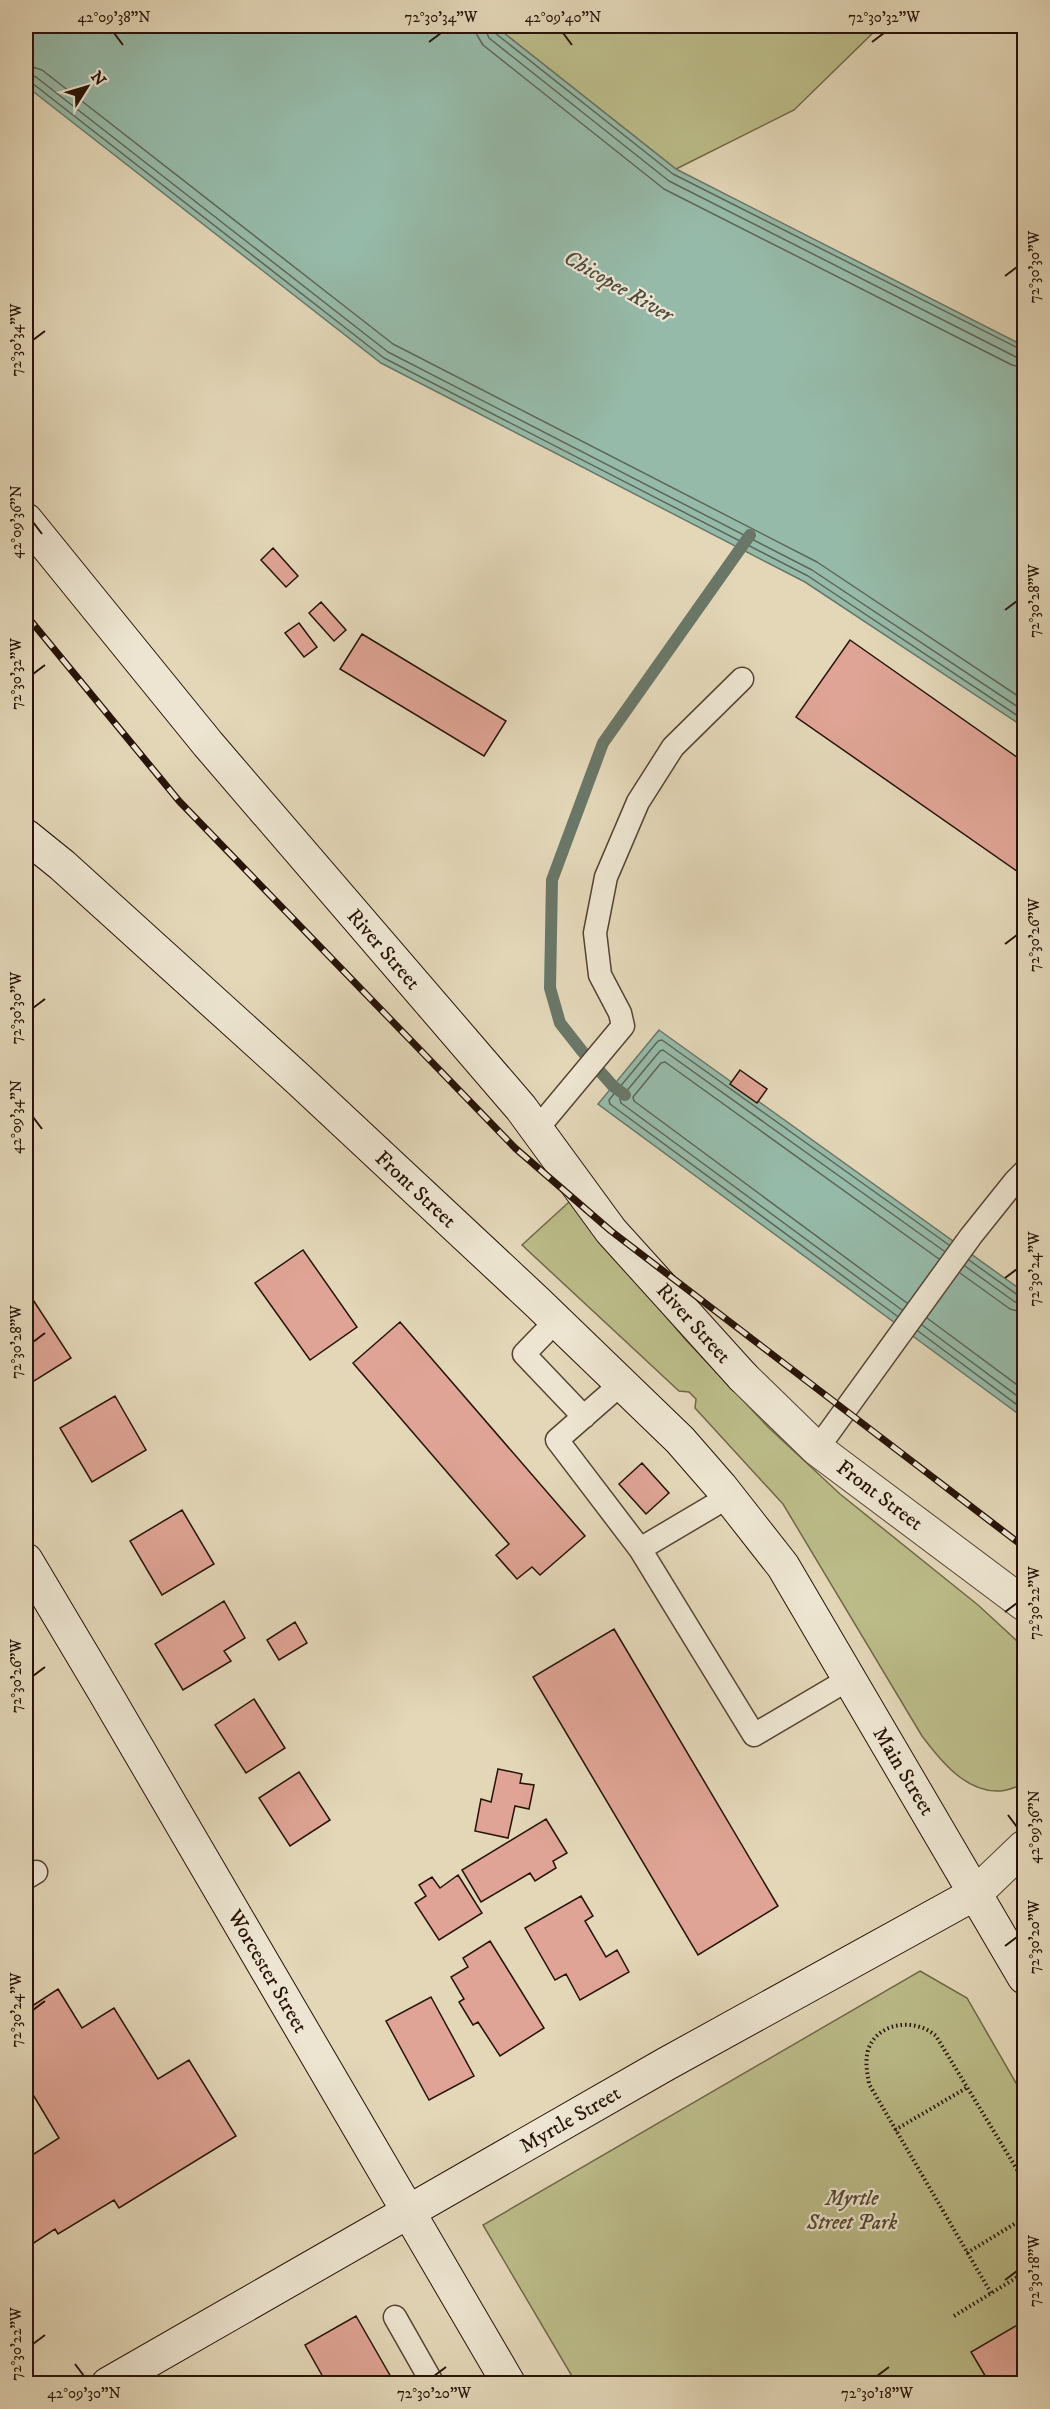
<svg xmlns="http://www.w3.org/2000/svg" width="1050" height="2409" viewBox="0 0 1050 2409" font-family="'IM FELL DW Pica',serif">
  <rect width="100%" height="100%" fill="#e3d7b8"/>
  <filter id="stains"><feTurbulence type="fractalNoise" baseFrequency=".00333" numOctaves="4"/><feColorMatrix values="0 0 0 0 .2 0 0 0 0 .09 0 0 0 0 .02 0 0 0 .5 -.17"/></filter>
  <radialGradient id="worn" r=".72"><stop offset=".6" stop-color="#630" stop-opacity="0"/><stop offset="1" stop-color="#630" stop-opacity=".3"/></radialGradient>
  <path fill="#bbbc89" stroke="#716848" stroke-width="1.5" d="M 495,26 L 880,26 L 794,110 L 676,169 Z
    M 569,1202 L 685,1339 L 768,1427 L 840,1494 L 978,1605 L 1016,1640 L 1024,1653 L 1024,1783 L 1022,1785 C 1015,1787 1007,1791 1000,1791 C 966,1793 940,1760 922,1736 L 783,1504 L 695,1408 L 696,1399 L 689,1392 L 679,1391 L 522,1245 Z
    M 920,1971 L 967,1998 L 1024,2097 L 1024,2383 L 926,2384 L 924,2380 L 919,2384 L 576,2383 L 483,2225 Z"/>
  <path fill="#96baa9" stroke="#6a7768" stroke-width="1.5" d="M 26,26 L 495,26 L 676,169 L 1024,346 L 1024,727 L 805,582 L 381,363 L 26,86 Z
    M 659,1030 L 1024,1292 L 1024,1418 L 598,1104 Z"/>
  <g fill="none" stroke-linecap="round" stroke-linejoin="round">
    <path stroke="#5e6658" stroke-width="1.5" d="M 475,26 L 477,35 L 483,45 L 664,189 L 1012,365 L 1024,368
      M 484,26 L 489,38 L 669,181 L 1016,357 L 1024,359
      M 492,26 L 495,33 L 673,174 L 1024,351
      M 26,65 L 42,70 L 393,344 L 817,562 L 1024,700
      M 26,74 L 36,77 L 388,352 L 812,570 L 1024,711
      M 26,82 L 32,83 L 384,358 L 808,576 L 1024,720
      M 969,1260 L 1019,1296 L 1024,1297
      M 965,1266 L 1015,1302 L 1024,1304
      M 960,1273 L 1010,1309 L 1024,1313
      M 907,1303 L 634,1101 L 633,1097 L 661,1063 L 665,1062 L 939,1259
      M 902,1310 L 621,1103 L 620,1099 L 660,1051 L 663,1050 L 944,1251
      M 897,1316 L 610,1104 L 609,1100 L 658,1041 L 662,1040 L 949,1245
      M 927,1318 L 1024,1390
      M 922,1325 L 1024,1401
      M 918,1331 L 1024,1410"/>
    <path stroke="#6a7768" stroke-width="12" d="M 625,1095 L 613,1086 L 582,1051 L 560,1023 L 550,988 L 552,880 L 603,743 L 750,535"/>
  </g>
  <path fill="#dfa495" stroke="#271307" stroke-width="1.5" d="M 273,548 L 298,576 L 286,587 L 261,560 Z
    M 321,602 L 346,630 L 334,641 L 309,613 Z
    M 299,623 L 317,647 L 304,657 L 285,633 Z
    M 362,634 L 506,721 L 484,756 L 340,669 Z
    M 850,640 L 1024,762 L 1024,876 L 796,717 Z
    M 740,1070 L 767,1089 L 757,1103 L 730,1084 Z
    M 303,1250 L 357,1327 L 310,1360 L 255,1283 Z
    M 26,1289 L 71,1358 L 26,1386 Z
    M 400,1322 L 585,1536 L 540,1575 L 532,1567 L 517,1579 L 496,1555 L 509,1544 L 353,1363 Z
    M 115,1396 L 146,1450 L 92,1482 L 60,1428 Z
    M 642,1463 L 669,1493 L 646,1514 L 619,1484 Z
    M 182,1510 L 214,1564 L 162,1595 L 130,1541 Z
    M 224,1601 L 245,1638 L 224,1651 L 231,1661 L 183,1690 L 155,1644 Z
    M 295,1622 L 307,1643 L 279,1660 L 267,1640 Z
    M 614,1629 L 778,1906 L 698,1955 L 533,1677 Z
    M 254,1699 L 285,1748 L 246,1773 L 215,1725 Z
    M 498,1769 L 522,1774 L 520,1783 L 534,1785 L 529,1809 L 515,1806 L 508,1838 L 475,1831 L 481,1799 L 491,1802 Z
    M 299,1772 L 330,1820 L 290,1846 L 259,1798 Z
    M 546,1819 L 567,1853 L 553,1861 L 556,1868 L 535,1881 L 530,1873 L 481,1902 L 462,1870 Z
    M 458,1875 L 482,1913 L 439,1940 L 415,1903 L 426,1896 L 419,1885 L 432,1877 L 440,1888 Z
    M 581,1896 L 593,1916 L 585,1921 L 606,1957 L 617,1950 L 629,1972 L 580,2000 L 566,1974 L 555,1980 L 525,1928 Z
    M 490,1941 L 544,2028 L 500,2056 L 478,2022 L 473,2025 L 459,2002 L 464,1999 L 451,1977 L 468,1967 L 463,1958 Z
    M 58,1989 L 82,2028 L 114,2008 L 158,2079 L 189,2060 L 236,2136 L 119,2208 L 114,2200 L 58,2234 L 55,2229 L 26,2248 L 26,2159 L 59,2138 L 26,2083 L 26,2010 Z
    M 431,1997 L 474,2076 L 429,2100 L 386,2021 Z
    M 356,2316 L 395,2384 L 327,2384 L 305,2345 Z
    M 1024,2321 L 1024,2384 L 990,2384 L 971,2352 Z"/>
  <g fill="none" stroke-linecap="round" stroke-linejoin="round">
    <defs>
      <path id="lane" d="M 537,1129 L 623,1026 L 620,1013 L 600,975 L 595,933 L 606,877 L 638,802 L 673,747 L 742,679
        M 556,1321 L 524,1354 L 584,1417
        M 621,1384 L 557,1440 L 640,1549
        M 817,1449 L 971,1236 L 1015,1181 L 1024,1172
        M 728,1497 L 640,1549 L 754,1735 L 849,1679
        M 26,1878 L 36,1872
        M 395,2317 L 433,2384"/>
      <path id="street" d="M 743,1377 L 817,1449 L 1024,1604
        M 976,1893 L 1024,1847"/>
      <path id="secondary" d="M 26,520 L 208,744 L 521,1108 L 611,1231 L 743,1377
        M 26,836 L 62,865 L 296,1077 L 537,1302 L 680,1440 L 721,1487 L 783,1566 L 1024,1977
        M 26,1560 L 104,1691 L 509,2384
        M 108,2384 L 666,2064 L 976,1893"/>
    </defs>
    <use href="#lane" stroke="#564433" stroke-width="25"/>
    <use href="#street" stroke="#564433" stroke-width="35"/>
    <use href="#secondary" stroke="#271307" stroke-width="35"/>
    <path stroke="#271307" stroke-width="4" stroke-dasharray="1.5 3" stroke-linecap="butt" d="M 895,2130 L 968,2087
      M 967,2253 L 1024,2218
      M 991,2293 L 869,2084 C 867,2072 865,2062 868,2050 C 878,2021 916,2018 936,2036 L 1024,2181
      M 954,2316 L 1024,2273"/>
    <use href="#lane" stroke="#ede5d1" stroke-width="22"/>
    <use href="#street" stroke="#ede5d1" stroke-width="33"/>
    <use href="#secondary" stroke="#ede5d1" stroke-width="33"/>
    <defs>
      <path id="rail" d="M 26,615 L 179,801 L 515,1148 L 611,1231 L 1024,1547"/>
    </defs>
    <use href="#rail" stroke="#271307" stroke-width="7"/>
    <use href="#rail" stroke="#ede5d1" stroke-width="4.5" stroke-dasharray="14" stroke-linecap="butt"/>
  </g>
  <path fill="none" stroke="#271307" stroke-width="2" d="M 114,33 L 123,45M 563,33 L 572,45M 429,42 L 441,33M 872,42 L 884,33M 1005,276 L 1017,267M 33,340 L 45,331M 33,522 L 42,534M 1005,610 L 1017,601M 33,674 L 45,665M 1005,944 L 1017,935M 33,1008 L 45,999M 33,1117 L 42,1129M 1005,1278 L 1017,1269M 33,1342 L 45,1333M 1005,1612 L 1017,1603M 33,1676 L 45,1667M 1008,1815 L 1017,1827M 1005,1946 L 1017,1937M 33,2010 L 45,2001M 1005,2280 L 1017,2271M 33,2344 L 45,2335M 75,2364 L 84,2376M 434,2376 L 446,2367M 877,2376 L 889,2367"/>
  <g text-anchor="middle" stroke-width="4.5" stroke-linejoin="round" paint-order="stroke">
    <g font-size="21" fill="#271307" stroke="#ede5d1">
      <text transform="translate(384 949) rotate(49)" y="7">River Street</text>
      <text transform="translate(416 1189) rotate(43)" y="7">Front Street</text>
      <text transform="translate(694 1323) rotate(48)" y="7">River Street</text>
      <text transform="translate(880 1495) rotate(37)" y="7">Front Street</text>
      <text transform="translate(904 1771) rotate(59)" y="7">Main Street</text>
      <text transform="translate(268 1971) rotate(60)" y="7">Worcester Street</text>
      <text transform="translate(570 2119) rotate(-30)" y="7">Myrtle Street</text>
    </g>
    <g font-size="21" font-style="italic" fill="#53462e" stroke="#ede5d1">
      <text x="852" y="2205">Myrtle<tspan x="852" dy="24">Street Park</tspan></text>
    </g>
    <g font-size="22" font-style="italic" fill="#4e4d40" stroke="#ede5d1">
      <text transform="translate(619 285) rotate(30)" y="8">Chicopee River</text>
    </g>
  </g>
  <rect width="1050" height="2409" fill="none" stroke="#e3d7b8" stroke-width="66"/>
  <g transform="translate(87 87) rotate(53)" stroke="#ede5d1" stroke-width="4.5" paint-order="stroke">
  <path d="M0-4.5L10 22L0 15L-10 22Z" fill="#271307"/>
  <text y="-9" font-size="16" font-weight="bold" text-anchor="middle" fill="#271307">N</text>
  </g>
  <rect x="33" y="33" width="984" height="2343" fill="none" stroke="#271307" stroke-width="2"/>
  <g font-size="15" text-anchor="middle" fill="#271307">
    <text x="114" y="22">42°09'38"N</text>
    <text x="441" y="22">72°30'34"W</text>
    <text x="563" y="22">42°09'40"N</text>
    <text x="884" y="22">72°30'32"W</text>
    <text transform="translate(1034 267) rotate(-90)" y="5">72°30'30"W</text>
    <text transform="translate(16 340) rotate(-90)" y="5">72°30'34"W</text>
    <text transform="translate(16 522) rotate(-90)" y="5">42°09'36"N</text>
    <text transform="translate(1034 601) rotate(-90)" y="5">72°30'28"W</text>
    <text transform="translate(16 674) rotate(-90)" y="5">72°30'32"W</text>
    <text transform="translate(1034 935) rotate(-90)" y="5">72°30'26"W</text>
    <text transform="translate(16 1008) rotate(-90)" y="5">72°30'30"W</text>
    <text transform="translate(16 1117) rotate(-90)" y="5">42°09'34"N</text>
    <text transform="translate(1034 1269) rotate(-90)" y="5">72°30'24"W</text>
    <text transform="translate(16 1342) rotate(-90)" y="5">72°30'28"W</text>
    <text transform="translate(1034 1603) rotate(-90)" y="5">72°30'22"W</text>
    <text transform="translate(16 1676) rotate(-90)" y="5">72°30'26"W</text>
    <text transform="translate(1034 1827) rotate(-90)" y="5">42°09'36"N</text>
    <text transform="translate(1034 1937) rotate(-90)" y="5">72°30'20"W</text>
    <text transform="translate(16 2010) rotate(-90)" y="5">72°30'24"W</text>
    <text transform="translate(1034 2271) rotate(-90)" y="5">72°30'18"W</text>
    <text transform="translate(16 2344) rotate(-90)" y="5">72°30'22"W</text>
    <text x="84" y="2398">42°09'30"N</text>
    <text x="434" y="2398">72°30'20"W</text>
    <text x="877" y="2398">72°30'18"W</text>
  </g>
  <rect width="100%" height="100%" filter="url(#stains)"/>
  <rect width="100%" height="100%" fill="url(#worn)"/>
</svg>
